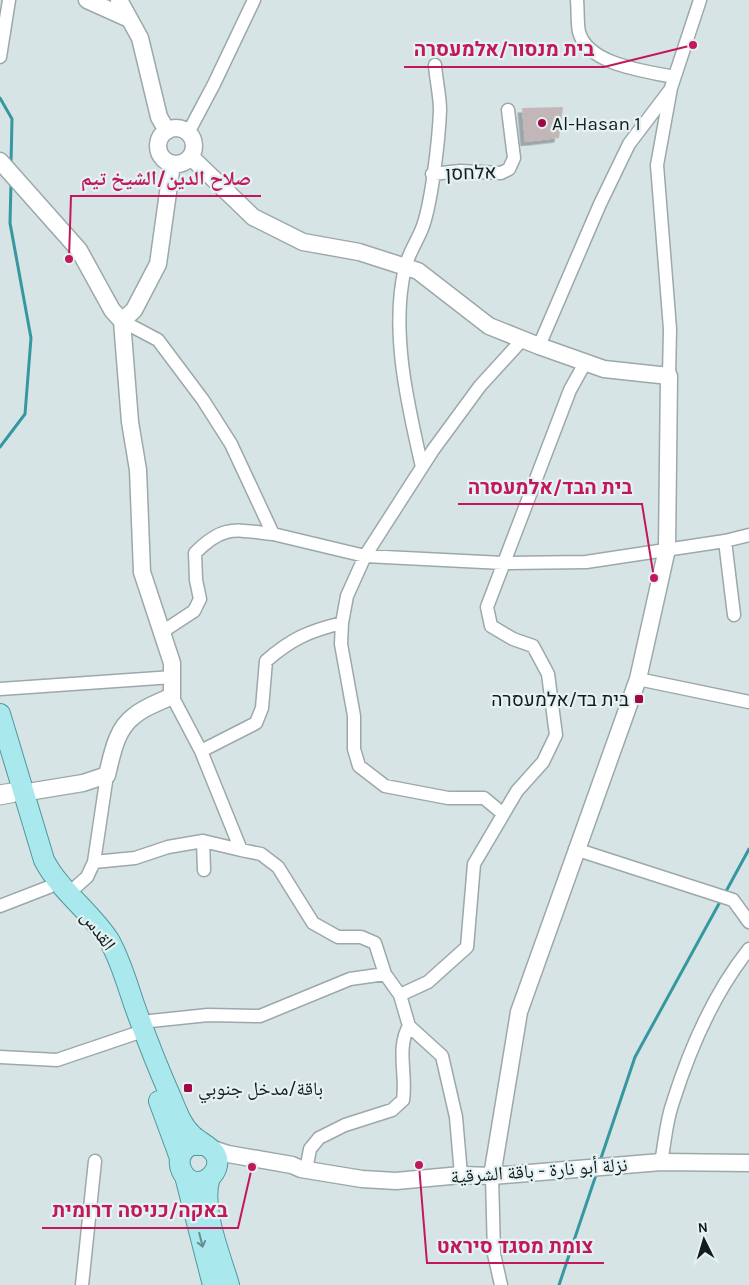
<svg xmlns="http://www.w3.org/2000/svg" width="749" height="1285" viewBox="0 0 749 1285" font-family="Karla,'Noto Naskh Arabic',Heebo,sans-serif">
  <defs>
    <filter id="shadow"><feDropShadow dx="-4.5" dy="4.5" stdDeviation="0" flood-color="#0004"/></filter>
  </defs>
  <rect width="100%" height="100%" fill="#d7e4e5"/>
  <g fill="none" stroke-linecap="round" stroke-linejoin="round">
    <path stroke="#3598a1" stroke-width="3" d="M 0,98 L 12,119 L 11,164
      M 0,447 L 25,414 L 31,338 L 10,223 L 11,183
      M 724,895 L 749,849
      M 600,1161 L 635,1057 L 721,900
      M 559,1285 L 597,1172"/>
  </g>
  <path fill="#c2b6b8" filter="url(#shadow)" d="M 563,107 L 559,138 L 525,142 L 522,108 Z"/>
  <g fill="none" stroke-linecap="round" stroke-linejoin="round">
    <defs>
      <path id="minor" d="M 577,0 C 578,10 577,22 579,32 C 588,65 646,71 674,77
        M 0,57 L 9,0
        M 188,133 L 214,84 L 254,0
        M 432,174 L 460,171 L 501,173 L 509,169 L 514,158 L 508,110
        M 122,321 L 158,340 L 203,400 L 231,444 L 273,534 L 365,556 L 503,563 L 586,562 L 725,541 L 749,535
        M 539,346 L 600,204 L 629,144 L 670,90
        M 669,376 L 670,329 L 657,165 L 671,88 L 700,0
        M 422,467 C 408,406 390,331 405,268 C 408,254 418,240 423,226 C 432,200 439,138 440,110 C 440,95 436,80 435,65
        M 725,541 L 734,615
        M 162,632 L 194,611 L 200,599 L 196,580 L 195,553 C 224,524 235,530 273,534
        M 638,679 L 749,702
        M 0,689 L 173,677
        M 172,696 L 201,751 L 241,850 L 261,854 L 278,867 L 313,923 L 338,937 L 361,937 L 375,943 L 385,974 L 400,995 L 409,1026 L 442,1056 L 456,1117 L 461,1175
        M 201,751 L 256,723 L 262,708 L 266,661 C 291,639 309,631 342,623
        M 502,813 L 484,798 L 448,798 L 385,786 L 359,766 L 354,749 L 354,716 L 341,644 L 342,623 L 347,596 L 365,556 L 433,450 L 480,386 L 522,340
        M 575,849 L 733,900 L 749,922
        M 94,862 L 135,858 L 168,847 L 203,841
        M 204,870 L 203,841 L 241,850
        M 69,893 L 87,877 L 94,862 L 107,775
        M 0,906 L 49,887
        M 400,995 L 428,982 L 467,947 L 474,864 L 517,791 L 543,762 L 556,735 L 548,674 L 533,646 L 513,639 L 491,626 L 487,607 L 570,390 L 585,363
        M 141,1022 L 208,1015 L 260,1016 L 350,979 L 385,974
        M 0,1057 L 57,1060 L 134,1034
        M 661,1162 C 665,1142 666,1121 673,1102 C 690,1048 714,993 749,949
        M 306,1170 L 310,1149 L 319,1138 L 345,1125 L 392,1110 L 403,1100 C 407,1075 396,1048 409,1026
        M 492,1176 L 494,1254 L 501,1285
        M 82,1285 L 95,1161"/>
      <path id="tertiary" d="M 87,0 L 127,18
        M 119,0 L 140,38 L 159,117 L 167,131
        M158 146a18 18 0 1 1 36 0a18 18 0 1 1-36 0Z
        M 191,157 L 253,217 L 303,242 L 359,252 L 418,271 L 489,326 L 539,346 L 604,369 L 669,376 L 667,549 L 638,679 L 519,1012 L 492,1176
        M 0,161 L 79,250 L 112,310 L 122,321 L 130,422 L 138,470 L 142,572 L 172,663 L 172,696 C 160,702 144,707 134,716 C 116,729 112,755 107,775 L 83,783 L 22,793
        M 122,321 L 134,310 L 158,264 L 172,164
        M 210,1148 L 228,1154 L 292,1165 L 301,1169 L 362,1179 L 396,1181 L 461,1175 L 492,1176 L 661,1162 L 749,1163"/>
      <path id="secondary" d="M 0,795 L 11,793"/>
      <path id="primary" d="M 0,714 L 44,860 C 60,891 90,911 109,940 C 121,961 127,984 135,1007 C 146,1037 157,1066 170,1095 C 176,1109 181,1125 192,1135 C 202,1145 223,1150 216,1169 C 214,1174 211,1177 206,1180 C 184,1190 168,1157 191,1145 L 204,1145
        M 159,1101 L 180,1158
        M 185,1176 L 213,1285
        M 210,1177 C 200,1208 220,1254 229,1285"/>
    </defs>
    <use href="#minor" stroke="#9ca8a9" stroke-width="15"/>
    <use href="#tertiary" stroke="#9ca8a9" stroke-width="19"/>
    <use href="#secondary" stroke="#9ca8a9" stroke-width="21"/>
    <use href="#primary" stroke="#50979d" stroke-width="22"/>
    <use href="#minor" stroke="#fff" stroke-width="12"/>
    <use href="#tertiary" stroke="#fff" stroke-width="16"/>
    <use href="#secondary" stroke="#fff" stroke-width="19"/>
    <use href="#primary" stroke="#a9e9ee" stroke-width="20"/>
  </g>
  <defs><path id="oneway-shaft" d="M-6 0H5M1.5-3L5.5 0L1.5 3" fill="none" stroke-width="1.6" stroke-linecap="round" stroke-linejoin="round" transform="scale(1.25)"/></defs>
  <use stroke="#668c8f" href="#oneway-shaft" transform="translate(201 1240) rotate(76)"/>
  <g fill="#a20743" stroke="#e5f2f3" stroke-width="2">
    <circle cx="542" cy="123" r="5"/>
    <rect x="634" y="694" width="10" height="10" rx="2.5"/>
    <rect x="183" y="1083" width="10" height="10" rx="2.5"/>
  </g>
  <g text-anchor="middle" stroke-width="4.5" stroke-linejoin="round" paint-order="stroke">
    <g font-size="19" fill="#151a1a" stroke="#e5f2f3" text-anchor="start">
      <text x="552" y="130">Al-Hasan 1</text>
      <text x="629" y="706" text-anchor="end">בית בד/אלמעסרה</text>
      <text x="198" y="1095">باقة/مدخل جنوبي</text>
    </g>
    <g font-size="19" fill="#151a1a" stroke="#e5f2f3">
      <text transform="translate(471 172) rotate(-2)" y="7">אלחסן</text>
      <text transform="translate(99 930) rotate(54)" y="7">القدس</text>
      <text transform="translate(539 1170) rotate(-4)" y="7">نزلة أبو نارة - باقة الشرقية</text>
    </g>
  </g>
  <path fill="none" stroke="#c2185b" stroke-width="2" d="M693 45L604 67H404M69 259L71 196H261M654 578L642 504H458M252 1167L238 1228H42M419 1165L427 1263H604"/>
  <g fill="#c2185b" stroke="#e5f2f3" stroke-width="2">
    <circle cx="693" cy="45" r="5"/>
    <circle cx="69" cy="259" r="5"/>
    <circle cx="654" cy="578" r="5"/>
    <circle cx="252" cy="1167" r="5"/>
    <circle cx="419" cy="1165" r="5"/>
  </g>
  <g font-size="20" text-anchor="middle" font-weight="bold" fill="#c2185b" stroke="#e5f2f3" stroke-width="4.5" stroke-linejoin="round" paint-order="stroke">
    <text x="504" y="56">בית מנסור/אלמעסרה</text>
    <text x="166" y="185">صلاح الدين/الشيخ تيم</text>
    <text x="550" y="494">בית הבד/אלמעסרה</text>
    <text x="140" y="1217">באקה/כניסה דרומית</text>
    <text x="515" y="1253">צומת מסגד סיראט</text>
  </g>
  <g transform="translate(704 1240) rotate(355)" stroke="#e5f2f3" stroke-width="4" paint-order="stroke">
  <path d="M0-4L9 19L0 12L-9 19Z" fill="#151a1a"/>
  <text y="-8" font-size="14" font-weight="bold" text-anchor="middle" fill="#151a1a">N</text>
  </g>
</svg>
